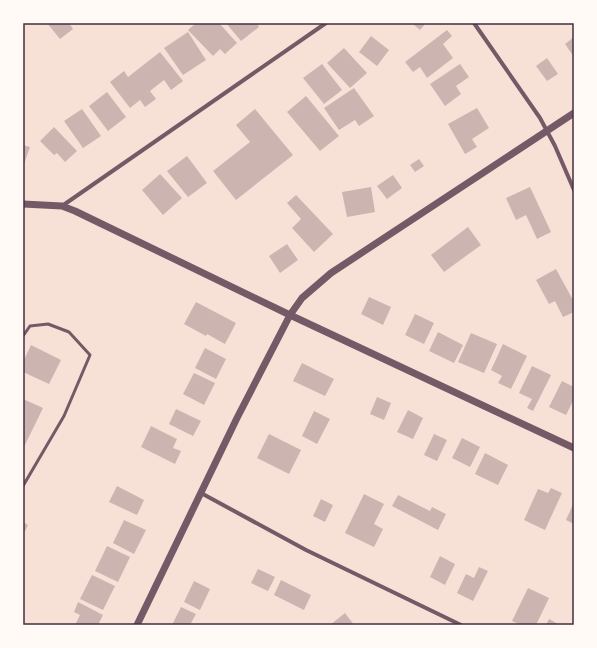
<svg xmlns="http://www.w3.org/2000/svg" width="597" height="648" viewBox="0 0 597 648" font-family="'Golos Text',sans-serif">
  <rect width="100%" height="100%" fill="#f7e1d7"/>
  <path fill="#ccb4b1" d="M 47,23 L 69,23 L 73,29 L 60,39 Z
    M 196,23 L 219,23 L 237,43 L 225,54 L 220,49 L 213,56 L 188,30 Z
    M 226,23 L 257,23 L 259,27 L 241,41 Z
    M 412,23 L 426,23 L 420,30 Z
    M 447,30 L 452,36 L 443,44 L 453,58 L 427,78 L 420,67 L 413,72 L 405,62 Z
    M 188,32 L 206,60 L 183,75 L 164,48 Z
    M 371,36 L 389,50 L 377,66 L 359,52 Z
    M 574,37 L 574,57 L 565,44 Z
    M 344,48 L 367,73 L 350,88 L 327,63 Z
    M 160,52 L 183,81 L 171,90 L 164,80 L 150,91 L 156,99 L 145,107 L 140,100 L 130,108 L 110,82 L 124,71 L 128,77 Z
    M 547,58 L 558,74 L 547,81 L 536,66 Z
    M 322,64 L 342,90 L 324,104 L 303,78 Z
    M 460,64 L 469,77 L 456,86 L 461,94 L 445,106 L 430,84 Z
    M 354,88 L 374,116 L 359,126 L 355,120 L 339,130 L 324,108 Z
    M 107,92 L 126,117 L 108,131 L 89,106 Z
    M 306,96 L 339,136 L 320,151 L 287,112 Z
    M 477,108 L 489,128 L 472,139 L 477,147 L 465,154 L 448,124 Z
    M 82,109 L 101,136 L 83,148 L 64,121 Z
    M 255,109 L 293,155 L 236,200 L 213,171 L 250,142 L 236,125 Z
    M 54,127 L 77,151 L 65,162 L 57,153 L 54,155 L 40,141 Z
    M 23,145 L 30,147 L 23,167 Z
    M 187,156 L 207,183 L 188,197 L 167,171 Z
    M 419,159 L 424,166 L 415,172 L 410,165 Z
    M 160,174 L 182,198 L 163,215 L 142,190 Z
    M 393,175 L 402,188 L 387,199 L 377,186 Z
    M 371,187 L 375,212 L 347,217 L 342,192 Z
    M 530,187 L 551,232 L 537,239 L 526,215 L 516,220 L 506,198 Z
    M 296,195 L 333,234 L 314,252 L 292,228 L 301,219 L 287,203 Z
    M 468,227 L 481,245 L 444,272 L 431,255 Z
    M 287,244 L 298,260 L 280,273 L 269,256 Z
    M 556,269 L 574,302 L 574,312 L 563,317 L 555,301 L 549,304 L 536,280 Z
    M 369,297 L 391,307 L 383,325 L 361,314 Z
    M 196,302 L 236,323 L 225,344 L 207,334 L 206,336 L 184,324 Z
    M 415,314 L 434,323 L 424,344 L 405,335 Z
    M 438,332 L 463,345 L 454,363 L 429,351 Z
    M 471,333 L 497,344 L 484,373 L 458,362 Z
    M 503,344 L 527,356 L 511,389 L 498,383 L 502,376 L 491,370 Z
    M 31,345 L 61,360 L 49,384 L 23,372 L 23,362 Z
    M 205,348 L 226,359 L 216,379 L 195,368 Z
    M 302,363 L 334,379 L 325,396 L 293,381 Z
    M 532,366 L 551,375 L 533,411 L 527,408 L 532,399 L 519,393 Z
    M 194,373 L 215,383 L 204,405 L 183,394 Z
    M 562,381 L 574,387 L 574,399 L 566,415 L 549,407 Z
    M 377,397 L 391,403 L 384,420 L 370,414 Z
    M 23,399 L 43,408 L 23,449 Z
    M 176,409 L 201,421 L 193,436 L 169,424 Z
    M 408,410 L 423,418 L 413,439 L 397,432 Z
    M 314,411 L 330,419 L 317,444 L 302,436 Z
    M 151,426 L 177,439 L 173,448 L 181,451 L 175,464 L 141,447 Z
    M 269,434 L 301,450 L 289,474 L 257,458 Z
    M 434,434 L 447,440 L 437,461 L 424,455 Z
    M 462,438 L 480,447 L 470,467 L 452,458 Z
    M 485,453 L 508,465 L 498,485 L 475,474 Z
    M 117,486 L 144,500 L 137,515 L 109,502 Z
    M 551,488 L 562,493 L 545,530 L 524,520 L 538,489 L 548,493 Z
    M 364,494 L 384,504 L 374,524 L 383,529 L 374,547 L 345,533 Z
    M 398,495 L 430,511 L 432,507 L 446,514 L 438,530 L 392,506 Z
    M 321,499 L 333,505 L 325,522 L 313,516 Z
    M 574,502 L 574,524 L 566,520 Z
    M 124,520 L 146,530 L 134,554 L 113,543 Z
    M 23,522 L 28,525 L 23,535 Z
    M 107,546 L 130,557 L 118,582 L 95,571 Z
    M 440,556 L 455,564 L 445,585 L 430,577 Z
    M 479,567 L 488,571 L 473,601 L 457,593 L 466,574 L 474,578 Z
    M 258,569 L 275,577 L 268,591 L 251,583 Z
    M 92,575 L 115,586 L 103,610 L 80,599 Z
    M 281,580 L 311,595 L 304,610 L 274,595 Z
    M 194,581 L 210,589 L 200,610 L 184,602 Z
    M 528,588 L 549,598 L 536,625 L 521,625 L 512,621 Z
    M 78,602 L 103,615 L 98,625 L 75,625 L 80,615 L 74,612 Z
    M 181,607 L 196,614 L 190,625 L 172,625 Z
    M 345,613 L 354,625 L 330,625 Z
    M 549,619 L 560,625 L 546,625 Z"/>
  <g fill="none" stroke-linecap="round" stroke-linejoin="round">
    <path stroke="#755966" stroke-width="3" d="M 23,336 L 30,326 L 48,324 L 69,332 L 90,355 L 64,416 L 23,486"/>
    <path stroke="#755966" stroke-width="4" d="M 474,23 L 540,118 L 555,146 L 574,190
      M 62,206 L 326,23
      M 201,493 L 306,550 L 461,625"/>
    <path stroke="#755966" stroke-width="7" d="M 23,204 L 62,206 L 75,211 L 290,315 L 574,448
      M 137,625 L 237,418 L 290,315 L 302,298 L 331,273 L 574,113"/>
  </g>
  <rect width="597" height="648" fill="none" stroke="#fffaf5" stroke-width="48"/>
  <rect x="24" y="24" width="549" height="600" fill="none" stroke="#4a2c40" stroke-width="1.5"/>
</svg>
